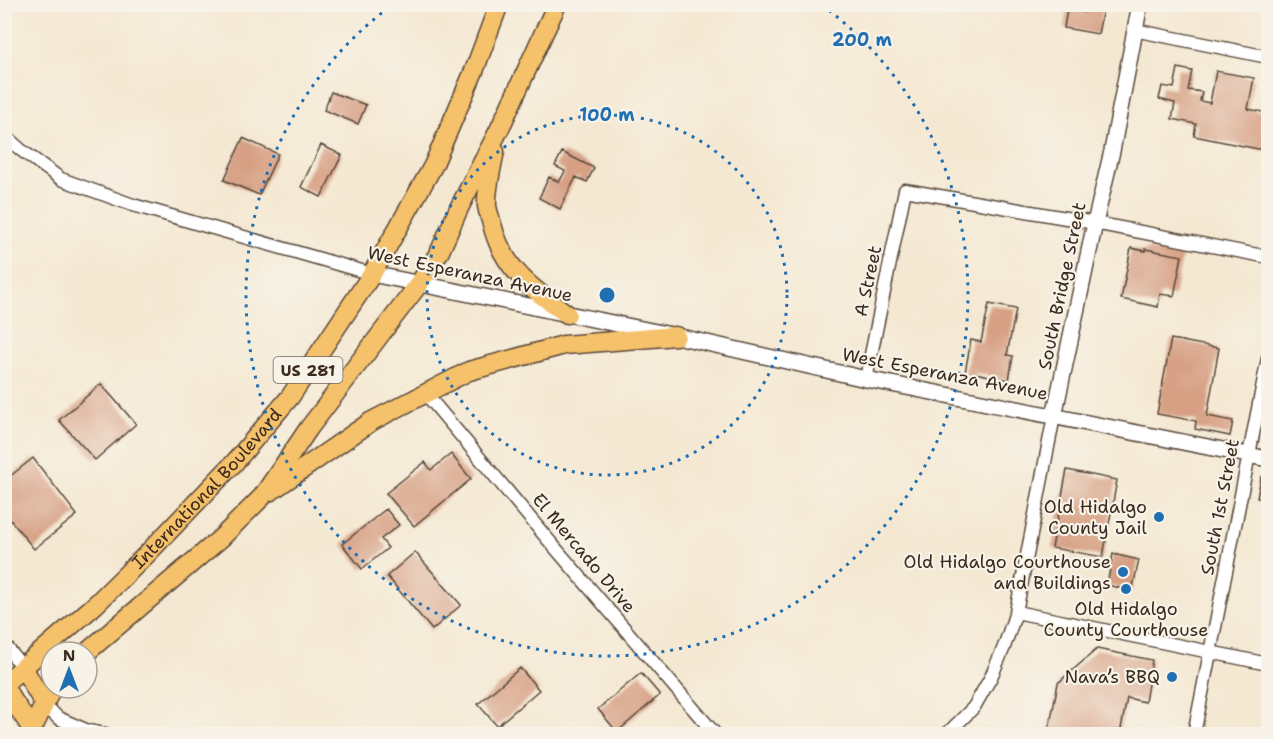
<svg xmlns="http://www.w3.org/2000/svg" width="1273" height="739" viewBox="0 0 1273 739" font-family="'Shantell Sans',sans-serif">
  <rect width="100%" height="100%" fill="#f7f3e8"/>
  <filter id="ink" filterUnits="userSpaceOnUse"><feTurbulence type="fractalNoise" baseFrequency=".0167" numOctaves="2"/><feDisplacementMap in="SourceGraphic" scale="12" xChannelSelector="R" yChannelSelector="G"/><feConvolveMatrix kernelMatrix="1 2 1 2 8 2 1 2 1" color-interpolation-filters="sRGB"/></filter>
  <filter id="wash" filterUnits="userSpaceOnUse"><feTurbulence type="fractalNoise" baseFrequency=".008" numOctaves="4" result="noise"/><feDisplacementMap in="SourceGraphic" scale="24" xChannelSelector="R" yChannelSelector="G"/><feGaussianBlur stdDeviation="1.35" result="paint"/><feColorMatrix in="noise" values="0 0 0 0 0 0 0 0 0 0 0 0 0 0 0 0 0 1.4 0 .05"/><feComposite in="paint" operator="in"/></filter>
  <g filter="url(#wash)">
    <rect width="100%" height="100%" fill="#f4e8d2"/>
    <g id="blocks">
      <path fill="#d7a084" d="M 1085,4 L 1104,4 L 1098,34 L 1064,28 L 1067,9 L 1084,12 Z
        M 1178,68 L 1192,71 L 1188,90 L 1202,92 L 1200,101 L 1210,103 L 1216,71 L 1254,78 L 1248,109 L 1268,113 L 1268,151 L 1194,136 L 1196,124 L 1172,119 L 1175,103 L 1159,99 L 1162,86 L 1174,88 Z
        M 331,92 L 366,105 L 358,124 L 324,110 Z
        M 243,138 L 278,154 L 259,195 L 224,180 Z
        M 321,145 L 342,155 L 321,197 L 301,187 Z
        M 562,152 L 594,168 L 587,182 L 576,177 L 560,209 L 539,198 L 549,177 L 559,182 L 562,177 L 565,171 L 555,166 Z
        M 1131,248 L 1145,251 L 1145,249 L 1182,256 L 1174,296 L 1160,294 L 1158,307 L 1121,299 Z
        M 989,304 L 1016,309 L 1007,355 L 1013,356 L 1009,380 L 975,373 L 974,380 L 964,378 L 971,340 L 981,342 Z
        M 1171,339 L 1219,348 L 1207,416 L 1233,421 L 1230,436 L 1195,429 L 1196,421 L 1157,414 Z
        M 101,384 L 136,424 L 95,460 L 59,420 Z
        M 451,454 L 471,479 L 414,526 L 386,493 L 425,462 L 431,470 Z
        M 33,458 L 77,515 L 34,549 L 4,512 L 4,481 Z
        M 1067,470 L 1117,480 L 1103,557 L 1052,548 Z
        M 1261,477 L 1268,478 L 1268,500 L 1257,498 Z
        M 386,509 L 399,525 L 381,539 L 388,548 L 362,569 L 342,544 Z
        M 415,552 L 461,605 L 432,630 L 387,576 Z
        M 1113,554 L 1139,560 L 1132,591 L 1107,585 Z
        M 1097,649 L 1152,660 L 1145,702 L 1127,698 L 1120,734 L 1048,734 L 1058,683 Z
        M 520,668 L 539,690 L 497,726 L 478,704 Z
        M 641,673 L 660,695 L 617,732 L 598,709 Z"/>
    </g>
  </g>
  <g filter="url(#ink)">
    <use href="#blocks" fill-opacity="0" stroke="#574639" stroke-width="1.5"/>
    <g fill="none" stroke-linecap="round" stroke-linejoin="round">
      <defs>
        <path id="minor" d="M 1134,30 L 1268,57
          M 4,135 L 21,150 L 61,179 L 133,205 L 372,274
          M 866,379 L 905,190 L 1095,223 L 1268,257
          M 426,394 L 545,536 L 715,734
          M 1016,612 L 1268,664
          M 4,644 L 24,669
          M 44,704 L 58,718 L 88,731 L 105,734
          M 947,734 L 974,707 L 991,677 L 1004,647 L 1016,612 L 1054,416
          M 1194,734 L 1268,358"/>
        <path id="tertiary" d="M 372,274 L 676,336 L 866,379 L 1268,459
          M 1054,416 L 1095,223 L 1112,151 L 1140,4"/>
        <g id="primary">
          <path d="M 495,151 C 492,166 486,190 487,206 C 488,212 490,218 492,224 C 503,269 532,289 567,314"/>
          <path d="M 271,491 L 372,421 L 469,371 L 564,345 L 676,336"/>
          <path d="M 87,652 L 221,538 L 262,497 L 309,428 L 419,284 L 440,251 L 459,208 L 500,128 L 557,4"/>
          <path d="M 24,669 L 44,704"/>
          <path id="s1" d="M 4,684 L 95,605 L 147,554 L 234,463 L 290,397 L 372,274 L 433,166 L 474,71 L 499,4"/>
          <path d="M 4,687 L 32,729"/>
          <path d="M 30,734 L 52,688"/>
        </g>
      </defs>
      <use href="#minor" stroke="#574639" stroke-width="15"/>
      <use href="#tertiary" stroke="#574639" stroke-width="18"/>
      <use href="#primary" stroke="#574639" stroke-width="21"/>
      <use href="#minor" stroke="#fff" stroke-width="12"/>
      <use href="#tertiary" stroke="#fff" stroke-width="15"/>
      <use href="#primary" stroke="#f5c16b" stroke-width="18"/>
    </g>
  </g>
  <g fill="none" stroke="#1f6fb2" stroke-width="3" stroke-dasharray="3 6">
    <circle cx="607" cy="295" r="180"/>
    <path d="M822 5A361 361 0 1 1 392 5"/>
  </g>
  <g fill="#1f6fb2" stroke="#f7f3e8" stroke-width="2">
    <circle cx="1159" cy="517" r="6"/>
    <circle cx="1123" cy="572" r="6"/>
    <circle cx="1126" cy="589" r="6"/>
    <circle cx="1172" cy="677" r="6"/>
  </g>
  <g text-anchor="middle" stroke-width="4.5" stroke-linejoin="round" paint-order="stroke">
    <rect fill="#f7f3e8" stroke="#73665b" stroke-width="1.5" x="273.5" y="357" width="69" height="26" rx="4.5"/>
    <g font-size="16" font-weight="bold" fill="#3b2a1e">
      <text x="308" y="376">US 281</text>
    </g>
    <g font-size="18" fill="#3b2a1e" stroke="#f7f3e8">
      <text transform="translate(470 274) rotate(12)" y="6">West Esperanza Avenue</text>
      <text transform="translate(868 281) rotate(-78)" y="6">A Street</text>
      <text transform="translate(1062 286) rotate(-78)" y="6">South Bridge Street</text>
      <text transform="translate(945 374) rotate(11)" y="6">West Esperanza Avenue</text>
      <text dy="6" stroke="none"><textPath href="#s1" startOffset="282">International Boulevard</textPath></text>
      <text transform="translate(1220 507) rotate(-79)" y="6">South 1st Street</text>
      <text transform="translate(584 553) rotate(50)" y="6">El Mercado Drive</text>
    </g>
    <g font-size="18" fill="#3b2a1e" stroke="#f7f3e8" text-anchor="end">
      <text x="1147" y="513">Old Hidalgo<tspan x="1147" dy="21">County Jail</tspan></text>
      <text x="1111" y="568">Old Hidalgo Courthouse<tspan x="1111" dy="21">and Buildings</tspan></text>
      <text x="1126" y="615" text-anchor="middle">Old Hidalgo<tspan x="1126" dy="21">County Courthouse</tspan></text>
      <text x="1160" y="683">Nava’s BBQ</text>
    </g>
  </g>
  <circle cx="607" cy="295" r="9" fill="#1f6fb2" stroke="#f7f3e8" stroke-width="3"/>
  <g font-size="18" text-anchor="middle" font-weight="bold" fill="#1f6fb2" stroke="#f7f3e8" stroke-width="4.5" stroke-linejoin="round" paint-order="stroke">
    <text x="862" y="46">200 m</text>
    <text x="607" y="121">100 m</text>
  </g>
  <rect width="1273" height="739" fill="none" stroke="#f7f3e8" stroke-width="24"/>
  <g transform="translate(69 670)"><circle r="28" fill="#f7f3e8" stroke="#aca397" stroke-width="1.5"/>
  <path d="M0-4.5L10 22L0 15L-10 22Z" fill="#1f6fb2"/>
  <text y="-9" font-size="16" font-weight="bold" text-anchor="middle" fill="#3b2a1e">N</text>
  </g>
</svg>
